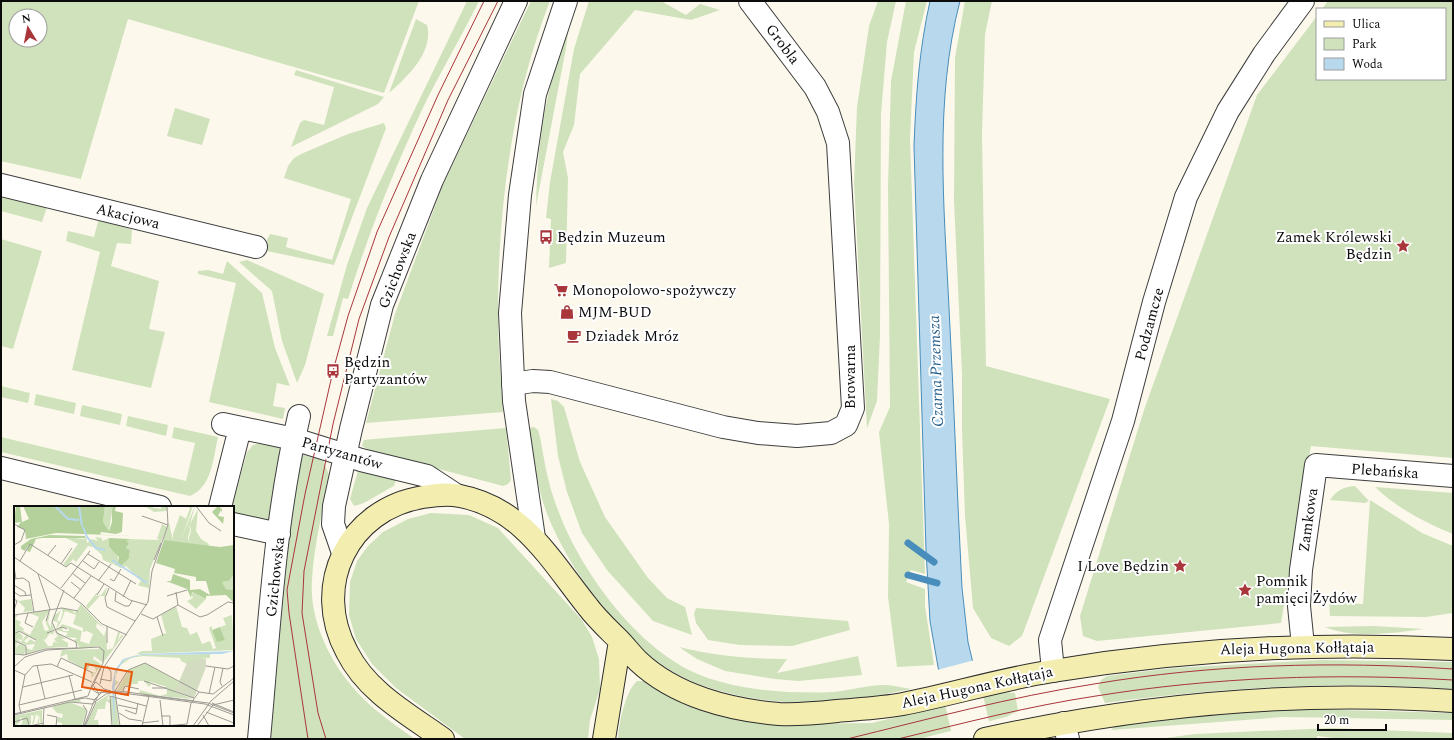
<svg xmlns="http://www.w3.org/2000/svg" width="1454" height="740" viewBox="0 0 1454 740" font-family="Spectral,serif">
  <rect width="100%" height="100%" fill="#fcf9ec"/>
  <path fill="#cfe2bb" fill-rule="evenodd" d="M 1,1 L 419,1 L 384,93 L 128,19 L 81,179 L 1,161 ZM 16,16 L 40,16 L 40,40 L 16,40 Z
    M 467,1 L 479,1 C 461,38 439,74 421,112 C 393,172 368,235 348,299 L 343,298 L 333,336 L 327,336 L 347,265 L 367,208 Z
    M 531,1 L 550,1 C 512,97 498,209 498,312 C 498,346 501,379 503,412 L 366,423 L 395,314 L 444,182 Z
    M 589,1 L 661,1 L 686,15 L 700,4 L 720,10 L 691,20 L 635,10 L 580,74 L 574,125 L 563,152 L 568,178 L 566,263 L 549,268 L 551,219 L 546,218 L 550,182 L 574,49 Z
    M 878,1 L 896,1 L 887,42 L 881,114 L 880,336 L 877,401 L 867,428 L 854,183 L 857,107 L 869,26 Z
    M 906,1 L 927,1 L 914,52 L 910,139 L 925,574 L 911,570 L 906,582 L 925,589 L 925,606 L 934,665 L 897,667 L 888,597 L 889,524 L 879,432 L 890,407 L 888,186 L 891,81 Z
    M 965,1 L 992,1 L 985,34 L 982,134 L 986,366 L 1110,399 L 1022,636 L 1009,646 L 991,638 L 973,608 L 965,516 L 962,430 L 962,374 L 954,201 L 955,58 Z
    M 1328,1 L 1453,1 L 1453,458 L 1311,446 L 1281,623 L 1097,641 L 1083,636 L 1080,616 L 1144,410 L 1257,95 L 1317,16 L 1317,79 L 1445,79 L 1445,9 L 1322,9 Z
    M 416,19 L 427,25 C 434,52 407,77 389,93 Z
    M 569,24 L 566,48 L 536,206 C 537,163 541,121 552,79 C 556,61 564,43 569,24 Z
    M 296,70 L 384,97 L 378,104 L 291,147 L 300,123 L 304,120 L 324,125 L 334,87 L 294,75 Z
    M 175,108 L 210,119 L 202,145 L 167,136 Z
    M 384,123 L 386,128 L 334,265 L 262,250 L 270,234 L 288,238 L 286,247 L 332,260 L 351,199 L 284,178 L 288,166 L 294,158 L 301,154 L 348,134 Z
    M 1,197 L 47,207 L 42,222 L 1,211 Z
    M 99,218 L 132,230 L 131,244 L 117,243 L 111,266 L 159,281 L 149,329 L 165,332 L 151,388 L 72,370 L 100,252 L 66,241 L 68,231 L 94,237 Z
    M 1,239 L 42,251 L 13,349 L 1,346 Z
    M 247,260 L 324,294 L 305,365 L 297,383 L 282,341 L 272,291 L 239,262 Z
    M 227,261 L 262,293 L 275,348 L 290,386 L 277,383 L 273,406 L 285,408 L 283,419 L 209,402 L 236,283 L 198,274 L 198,271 L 208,270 L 223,274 Z
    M 1,386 L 30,393 L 28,403 L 1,397 Z
    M 36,394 L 76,403 L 74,414 L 34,405 Z
    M 551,399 L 558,401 L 564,407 L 580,462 L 605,517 L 648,578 L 667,598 L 685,607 L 692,635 L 653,621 L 607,570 L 582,533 L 567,492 L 558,456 Z
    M 82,405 L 122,414 L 120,425 L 80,416 Z
    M 128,416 L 168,425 L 166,436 L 126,426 Z
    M 174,427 L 218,437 C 213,459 212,487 190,496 L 1,452 L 1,437 L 186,481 L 195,443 L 172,438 Z
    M 534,427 L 538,430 L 540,437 C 544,458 547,479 554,499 C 575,563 630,641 691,671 C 720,685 756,690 788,692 C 803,692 819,693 834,692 C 851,690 868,685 885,685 C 894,685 903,688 912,689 C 889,693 866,699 843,701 C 807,704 767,703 732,694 C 710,689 689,682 670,670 C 617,637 562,561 543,502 C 536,478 533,452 529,428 Z
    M 506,428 L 511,480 L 508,484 L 503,486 L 371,451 L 362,446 L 364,440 L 374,439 Z
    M 260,443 L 279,446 L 283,450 L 275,524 L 233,513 L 232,507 L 247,452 L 253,445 Z
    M 296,453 L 323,460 L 329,475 C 323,510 314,545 312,580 C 309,620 330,662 356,691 C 372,709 395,725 415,739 L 264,739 Z
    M 359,467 L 393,476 L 396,480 L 394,486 C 381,492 366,504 354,506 L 350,499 Z
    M 1355,486 L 1369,501 L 1365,503 L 1330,500 C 1337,490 1343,487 1355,486 Z
    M 1375,487 L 1453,493 L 1453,534 C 1425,523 1397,508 1375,487 Z
    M 1370,500 L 1422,533 L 1453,546 L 1453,613 L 1426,617 L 1330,616 L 1329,602 L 1363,604 Z
    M 431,513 L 469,515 L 498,528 L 582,620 L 592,637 L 599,659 L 600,689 L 590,720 L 588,739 L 465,739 L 396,688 L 372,664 L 356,639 L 349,615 L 350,582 L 357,561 L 368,546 L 383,532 L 408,519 Z
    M 696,608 L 848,621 L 850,630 L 792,646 L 740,645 L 708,640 L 696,623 L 694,614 Z
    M 1373,626 L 1424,629 C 1395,633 1352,639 1325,627 Z
    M 679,647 C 716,656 748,659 787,659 L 777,673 L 858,656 L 862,675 L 798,681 L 775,679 L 725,671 L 697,659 Z
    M 1320,660 L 1453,662 L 1453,689 C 1337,680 1220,688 1105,703 L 1098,687 L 1101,680 L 1107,676 L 1173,668 Z
    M 637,681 L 645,681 L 684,703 L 705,712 L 730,718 L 783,724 L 872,723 L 1002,692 L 1015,693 L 1018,711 L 1006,717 L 919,739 L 618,739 C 619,723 625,692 637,681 Z
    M 1307,709 L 1453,713 L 1453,720 L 1284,717 L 1111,730 L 1116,725 L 1217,713 Z
    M 1331,728 L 1453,733 L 1453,739 L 1341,739 L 1317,736 L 1317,739 L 1158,739 L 1195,734 Z"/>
  <path fill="#b8d9ed" stroke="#488dbb" d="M 930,1 L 960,1 C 934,101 944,205 949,308 C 954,401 957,495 962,588 L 968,642 L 991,739 L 955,739 L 938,667 L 930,621 L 926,550 L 914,146 C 916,95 919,51 930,1 Z"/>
  <path fill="#fcf9ec" d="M 975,660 L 993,739 L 953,739 L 937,670 Z"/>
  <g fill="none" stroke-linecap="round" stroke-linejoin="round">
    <path stroke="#488dbb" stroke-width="7" d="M 908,543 L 934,562
      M 908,575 L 937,583"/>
    <defs>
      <path id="minor" d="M 1,185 L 256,247
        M 513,384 L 533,381 L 550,382 L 723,427 L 758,433 L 797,436 L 831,433 L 846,425 L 853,408 L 838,143 L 828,112 L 815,87 L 750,1
        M 223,424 L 294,439 L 361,460 L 427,476 L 456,495
        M 1,468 L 160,507
        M 220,507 L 240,428
        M 233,524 L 279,534
        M 1303,646 L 1299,606 L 1301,570 L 1316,465 L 1453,476
        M 1053,671 L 1050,640 L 1123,421 L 1154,302 L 1186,197 L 1228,111 L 1264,54 L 1303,1
        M 1064,723 L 1068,739
        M 259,739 C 269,632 274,522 299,416"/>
      <path id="tertiary" d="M 534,538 L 514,401 L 510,313 L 520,195 L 535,94 L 566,1
        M 343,553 L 333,524 L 334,506 L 351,429 L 382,305 L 432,180 L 516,1"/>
      <path id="secondary" d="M 443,739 C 408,714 367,692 347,652 C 311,586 348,509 423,497 C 435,495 448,493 460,496 C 523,508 551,561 588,607 C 597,619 608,629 618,639 C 625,646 631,654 638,661 C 675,696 730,710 779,714 C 798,715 818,713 837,711 C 859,709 881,708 903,704 C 953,694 1002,679 1053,671 C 1185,649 1319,642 1453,649
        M 604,739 L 620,641
        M 985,739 C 1139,705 1296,690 1453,701"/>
    </defs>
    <use href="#minor" stroke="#3e3e3e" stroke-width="24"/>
    <use href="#tertiary" stroke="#3e3e3e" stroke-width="24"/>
    <use href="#secondary" stroke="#2d2d2d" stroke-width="24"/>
    <use href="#minor" stroke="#fff" stroke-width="22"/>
    <use href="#tertiary" stroke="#fff" stroke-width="22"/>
    <use href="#secondary" stroke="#f4edb0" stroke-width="22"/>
    <path stroke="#a9363b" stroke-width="1" d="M 308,739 L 289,613 L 287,590 L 305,494 L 333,371 L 348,316 L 377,232 L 438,95 L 484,1
      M 326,739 L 318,713 L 302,613 L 304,571 L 333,424 L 359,319 L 389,237 L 448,100 L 498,1
      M 847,739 C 929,719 1010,697 1094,684 C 1212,664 1334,661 1453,669
      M 898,739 C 964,723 1029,706 1096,696 C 1214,677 1334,673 1453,680"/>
  </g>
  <defs>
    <symbol id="bus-bare" viewBox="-9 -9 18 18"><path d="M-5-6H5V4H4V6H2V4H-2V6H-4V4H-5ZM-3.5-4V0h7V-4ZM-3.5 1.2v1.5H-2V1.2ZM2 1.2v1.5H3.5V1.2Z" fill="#a9363b" stroke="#fff" stroke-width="2.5" paint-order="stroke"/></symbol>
    <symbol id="sight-bare" viewBox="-9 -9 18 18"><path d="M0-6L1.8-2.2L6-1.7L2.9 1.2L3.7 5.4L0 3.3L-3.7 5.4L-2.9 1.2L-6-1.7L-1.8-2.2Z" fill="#a9363b" stroke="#fff" stroke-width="2.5" paint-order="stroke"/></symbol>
    <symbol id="supermarket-bare" viewBox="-9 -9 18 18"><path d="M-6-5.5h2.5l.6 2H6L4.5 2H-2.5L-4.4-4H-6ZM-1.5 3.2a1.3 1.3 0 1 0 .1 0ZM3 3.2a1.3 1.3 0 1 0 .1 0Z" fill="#a9363b" stroke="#fff" stroke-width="2.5" paint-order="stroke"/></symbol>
    <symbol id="shop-bare" viewBox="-9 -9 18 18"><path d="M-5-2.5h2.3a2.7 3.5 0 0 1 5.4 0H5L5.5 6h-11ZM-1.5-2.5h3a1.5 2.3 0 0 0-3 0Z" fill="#a9363b" stroke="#fff" stroke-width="2.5" paint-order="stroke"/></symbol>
    <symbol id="cafe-bare" viewBox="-9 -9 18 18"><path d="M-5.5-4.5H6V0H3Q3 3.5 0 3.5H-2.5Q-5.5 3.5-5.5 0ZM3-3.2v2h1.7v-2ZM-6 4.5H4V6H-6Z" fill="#a9363b" stroke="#fff" stroke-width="2.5" paint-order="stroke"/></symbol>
  </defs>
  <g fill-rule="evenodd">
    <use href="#bus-bare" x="536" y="227" width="20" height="20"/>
    <use href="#sight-bare" x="1393" y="236" width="20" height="20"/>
    <use href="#supermarket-bare" x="551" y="280" width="20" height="20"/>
    <use href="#shop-bare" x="557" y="302" width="20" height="20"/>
    <use href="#cafe-bare" x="564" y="326" width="20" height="20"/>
    <use href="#bus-bare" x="323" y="361" width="20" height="20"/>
    <use href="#sight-bare" x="1170" y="556" width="20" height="20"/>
    <use href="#sight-bare" x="1235" y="580" width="20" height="20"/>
  </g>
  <g text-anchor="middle" stroke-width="4" stroke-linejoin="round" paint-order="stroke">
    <g font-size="15" fill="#0b0b0b" stroke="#fff">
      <text transform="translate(783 44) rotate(53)" y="5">Grobla</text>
      <text transform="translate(128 216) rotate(14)" y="5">Akacjowa</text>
      <text transform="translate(397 270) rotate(-69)" y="5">Gzichowska</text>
      <text transform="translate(1149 324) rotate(-75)" y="5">Podzamcze</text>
      <text transform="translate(850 377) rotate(-90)" y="5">Browarna</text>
      <text transform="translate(342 453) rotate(16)" y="5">Partyzantów</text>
      <text transform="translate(1385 471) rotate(4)" y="5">Plebańska</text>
      <text transform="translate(1308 520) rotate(-82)" y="5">Zamkowa</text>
      <text transform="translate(275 577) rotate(-84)" y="5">Gzichowska</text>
      <text transform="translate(1297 648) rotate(-1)" y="5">Aleja Hugona Kołłątaja</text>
      <text transform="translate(977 687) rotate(-12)" y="5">Aleja Hugona Kołłątaja</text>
    </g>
    <g font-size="15" fill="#0b0b0b" stroke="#fff" text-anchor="start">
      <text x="557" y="242">Będzin Muzeum</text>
      <text x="1392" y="242" text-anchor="end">Zamek Królewski<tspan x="1392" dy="17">Będzin</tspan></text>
      <text x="572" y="295">Monopolowo-spożywczy</text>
      <text x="578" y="317">MJM-BUD</text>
      <text x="585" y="341">Dziadek Mróz</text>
      <text x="344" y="367">Będzin<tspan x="344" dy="17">Partyzantów</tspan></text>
      <text x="1169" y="571" text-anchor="end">I Love Będzin</text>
      <text x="1256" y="586">Pomnik<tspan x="1256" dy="17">pamięci Żydów</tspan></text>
    </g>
    <g font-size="16" font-style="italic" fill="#265f8c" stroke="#fff">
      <text transform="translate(935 371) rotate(-92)" y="6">Czarna Przemsza</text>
    </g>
  </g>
  <g transform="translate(14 506)">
    <rect width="220" height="220" fill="#fcf9ec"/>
    <path d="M 91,0 L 99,0 L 95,25 L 89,16 ZM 131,0 L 147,3 L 147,0 L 153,0 L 153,5 L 140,6 ZM 173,0 L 179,0 L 167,34 L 174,16 L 176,24 L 174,31 L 174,36 L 177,24 L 174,16 L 181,0 L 176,18 L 184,3 L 182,25 L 187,33 L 195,38 L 194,40 L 149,34 L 155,17 L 159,34 L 159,28 L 166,9 L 172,13 L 176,2 ZM 148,18 L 153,21 L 136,63 L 135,82 L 126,80 L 124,79 L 127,75 L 112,60 L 107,62 L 100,59 L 107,60 L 110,57 L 107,53 L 109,51 L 111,55 L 115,52 L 116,44 L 112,42 L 115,37 L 112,36 L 113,33 L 146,34 L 143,33 ZM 50,31 L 70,33 L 72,31 L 73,37 L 78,33 L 84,35 L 81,31 L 88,32 L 88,35 L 95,32 L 95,42 L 103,47 L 105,56 L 98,58 L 89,54 L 88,49 L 79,41 L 74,40 L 62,56 L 59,53 L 53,60 L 49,59 L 64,38 ZM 220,68 L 220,84 L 212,83 L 208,76 L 215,75 ZM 93,81 L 91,90 L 86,90 L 74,103 L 72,100 L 84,85 L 82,90 L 87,89 ZM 177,86 L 192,93 L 182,103 L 173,95 L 179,92 ZM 0,91 L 5,95 L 17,93 L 19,105 L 9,106 L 11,102 ZM 67,98 L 87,119 L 91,123 L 83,117 L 82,121 L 90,130 L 92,124 L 93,144 L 99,142 L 104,126 L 106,126 L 104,135 L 108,128 L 109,130 L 89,157 L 90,154 L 88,156 L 80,150 L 79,153 L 87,158 L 85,162 L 88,158 L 78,172 L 77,167 L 81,169 L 79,167 L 82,166 L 81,161 L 76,159 L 73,164 L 54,154 L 53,148 L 46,151 L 48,144 L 85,143 L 85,140 L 64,143 L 65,140 L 60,134 L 64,132 L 51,131 L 54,127 L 42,124 L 48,121 L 49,125 L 55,125 L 54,122 L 46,121 L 48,118 L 68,125 L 66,135 L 75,138 L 79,128 L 73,125 L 69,126 L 69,122 L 59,118 L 62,109 L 51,105 L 47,116 L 42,123 L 44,116 L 39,115 L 39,111 L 47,104 L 43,114 L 46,116 L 49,106 L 47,102 L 57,104 L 61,107 ZM 162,100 L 168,121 L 173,122 L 176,129 L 183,126 L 188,138 L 196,135 L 199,143 L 202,142 L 195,122 L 198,120 L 198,124 L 211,134 L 206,121 L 212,119 L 209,112 L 218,109 L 220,144 L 122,148 L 128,145 L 138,145 L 137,133 L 152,127 L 147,109 ZM 36,104 L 28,116 L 31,125 L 35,124 L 32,117 L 33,112 L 36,107 L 34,116 L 37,122 L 37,115 L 40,123 L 34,126 L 41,125 L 52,133 L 47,133 L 54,137 L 54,141 L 31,142 L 12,148 L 12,142 L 18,144 L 21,138 L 12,139 L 1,135 L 3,137 L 2,142 L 5,138 L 12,141 L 10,149 L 1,147 L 0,129 L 4,125 L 9,130 L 8,134 L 3,133 L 7,136 L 12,129 L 15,131 L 10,135 L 13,137 L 16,133 L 21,136 L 22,134 L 5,124 L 0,127 L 0,110 L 5,108 L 1,113 L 7,116 L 5,119 L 10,123 L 9,125 L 16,129 L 25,111 L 15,107 ZM 40,125 L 44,130 L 40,133 L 44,138 L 40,135 L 38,140 L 34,140 L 29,133 L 31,134 L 36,127 L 39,129 ZM 196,148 L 196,152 L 183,153 L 173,158 L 167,155 L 166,152 L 129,150 L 117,152 L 105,160 L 101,174 L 105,176 L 99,182 L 103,162 L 109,155 L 117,151 L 128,149 ZM 131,157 L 165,176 L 161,186 L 179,193 L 178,193 L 125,188 L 126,184 L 146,190 L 153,188 L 153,181 L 137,176 L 134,178 L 137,178 L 135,181 L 130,175 L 124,175 L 124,178 L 118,178 L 117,181 L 111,179 L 109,184 L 103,184 L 115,164 ZM 97,187 L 93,193 L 96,194 L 96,197 L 92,195 L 91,203 L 96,203 L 97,191 L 102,192 L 105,220 L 99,220 L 97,205 L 96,220 L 96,203 L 84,203 L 80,214 L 84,214 L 85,220 L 71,220 L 83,196 ZM 67,192 L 66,195 L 70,199 L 66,196 L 55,196 L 73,203 L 68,219 L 48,220 L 48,217 L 43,216 L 44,211 L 48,212 L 49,208 L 43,207 L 38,201 ZM 28,204 L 28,217 L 26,216 L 26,207 L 25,217 L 23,217 L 25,211 L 22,208 L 20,217 L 18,218 L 20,210 L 17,209 L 17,218 L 7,220 L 9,214 L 6,211 L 6,216 L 1,220 L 0,210 Z" fill="#cfe2bb" fill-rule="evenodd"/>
    <path d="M 2,0 L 6,0 L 8,16 L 15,13 L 9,0 L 91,0 L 89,16 L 95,25 L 98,16 L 98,4 L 99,0 L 102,0 L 101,5 L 109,7 L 108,26 L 102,28 L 87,26 L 86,29 L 119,30 L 42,27 L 12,33 L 11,24 L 3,21 L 7,16 L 0,17 ZM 204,0 L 208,3 L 208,7 L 207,4 L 204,10 L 210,11 L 209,18 L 198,6 ZM 36,29 L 71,30 L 71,32 L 28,32 L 22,33 L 16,46 L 13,45 L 15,38 L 11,45 L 7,43 L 7,40 L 17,33 ZM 95,32 L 116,33 L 112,35 L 115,37 L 112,42 L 116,44 L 115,52 L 107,60 L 99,58 L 104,57 L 105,51 L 95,41 ZM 150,34 L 206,41 L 220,39 L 220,68 L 215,75 L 208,76 L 212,83 L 220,84 L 220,97 L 212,89 L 192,90 L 192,93 L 178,86 L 177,92 L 173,83 L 152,75 L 157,75 L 159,68 L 176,74 L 176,84 L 186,83 L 196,89 L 192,75 L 182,75 L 182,71 L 160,67 L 161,63 L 142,57 ZM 206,121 L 211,134 L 203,136 L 198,124 Z" fill="#b4d19c"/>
    <path d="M 186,152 L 192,153 L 192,161 L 180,192 L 161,185 L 173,157 Z" fill="#d3dbc1"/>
    <path d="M 220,145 L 208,148 L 126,149 L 110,154 L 101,168 L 100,220 L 98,180 L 101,164 L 109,153 L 127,148 Z" fill="#b8d9ed"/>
    <path fill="none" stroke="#b8d9ed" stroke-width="2" d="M 41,0 L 54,13 L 65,14M 65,0 L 68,20M 69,21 L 73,31 L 82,42 L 91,44M 98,54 L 133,77"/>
    <path fill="none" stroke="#9c9a92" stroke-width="1" d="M 182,0 L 195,17 L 207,25M 128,10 L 154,19M 0,18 L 11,24 L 7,35 L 0,39M 74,48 L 122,78M 34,49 L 42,39M 0,51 L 68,98 L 88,118 L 113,129M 140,54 L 147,37M 6,55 L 16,38 L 52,61 L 57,57 L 116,94 L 133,99M 69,55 L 80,63 L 85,56M 47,58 L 58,42M 0,61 L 2,73M 58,67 L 71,77M 24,68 L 36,103 L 32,115M 0,73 L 9,72 L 15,76 L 20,106M 96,73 L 100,75 L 107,63M 84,75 L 97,58M 57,76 L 67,84M 0,79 L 11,86 L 12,90M 47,82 L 76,45M 95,82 L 91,92 L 93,101 L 121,115M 0,86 L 6,90 L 17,89M 102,86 L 101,95 L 111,100 L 115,100 L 118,95M 162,86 L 164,99M 83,89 L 90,78M 153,90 L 173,84M 109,91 L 117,74M 60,92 L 77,70M 0,93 L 3,95 L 0,104M 14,107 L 11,117 L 19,121M 127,108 L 139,113 L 164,99 L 186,111 L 193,109 L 214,96 L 220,97M 0,109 L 48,102 L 64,105M 143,111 L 149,130M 93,120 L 93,137M 33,127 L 48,121 L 53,123M 0,128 L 5,125 L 22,134M 1,135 L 12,140 L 12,149M 0,148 L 10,149 L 31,143 L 63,142 L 62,136 L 43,127 L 38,116 L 50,84M 23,159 L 31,193M 192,160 L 214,163 L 220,160M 0,161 L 11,151 L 33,144 L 85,141 L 90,145 L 89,157 L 78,179 L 78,183 L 83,187 L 105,185 L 194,197 L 220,207M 43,161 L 47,152 L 79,167M 0,164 L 0,149M 0,164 L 11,169M 55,169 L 61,193M 86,173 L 97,175 L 97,166 L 93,160M 130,175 L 180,192M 80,177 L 88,160M 86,178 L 90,161 L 134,96 L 138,65 L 154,19 L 153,0M 208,180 L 206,176 L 209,162M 9,181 L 59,169M 138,182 L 153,182M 101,185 L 114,164 L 131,157 L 185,186M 109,185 L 111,180 L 125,183M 101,186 L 106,220M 195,188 L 201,161M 129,189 L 180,195M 58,194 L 71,192 L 82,194 L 85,188 L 79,179 L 82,176 L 90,183 L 97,185M 146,194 L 149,220M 198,197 L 220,206M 5,199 L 68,184M 104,199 L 123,203M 111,204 L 122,208 L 124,197M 192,206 L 220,217M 105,207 L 115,213 L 128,215M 0,208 L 74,190 L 78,179M 7,208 L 5,199 L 11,169 L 19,160 L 37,158 L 78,176M 0,209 L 56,196 L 78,198 L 92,188 L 101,186 L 191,198 L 220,209M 33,209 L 43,211 L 42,220M 189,209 L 195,220M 147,210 L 156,210 L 156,220M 0,216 L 13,212 L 15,219M 128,217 L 145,215M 15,220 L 30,217M 29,220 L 30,202M 69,220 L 73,205 L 69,199M 70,220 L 81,193 L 88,186M 71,220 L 82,196M 98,220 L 96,190 L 132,200M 128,220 L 135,190M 152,220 L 173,218 L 177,197 L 185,186 L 199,188 L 220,172M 179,220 L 197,195 L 220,175M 183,220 L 199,199 L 220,194"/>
    <path fill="#e8590c" fill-opacity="0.15" stroke="#e8590c" stroke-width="2" d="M 72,158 L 118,166 L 114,189 L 68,181 Z"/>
    <rect width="220" height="220" fill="none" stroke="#0b0b0b" stroke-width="2"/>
  </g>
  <rect width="1454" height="740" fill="none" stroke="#0b0b0b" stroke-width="4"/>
  <rect x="1316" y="8" width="130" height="72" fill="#ffffff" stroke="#9d9d9d"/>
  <rect x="1324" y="21" width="20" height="6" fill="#f4edb0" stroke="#9d9d9d"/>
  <text x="1352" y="28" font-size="12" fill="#0b0b0b">Ulica</text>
  <rect x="1324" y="38" width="20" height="12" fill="#cfe2bb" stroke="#9d9d9d"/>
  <text x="1352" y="48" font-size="12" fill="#0b0b0b">Park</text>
  <rect x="1324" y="58" width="20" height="12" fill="#b8d9ed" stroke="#9d9d9d"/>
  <text x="1352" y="68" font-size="12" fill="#0b0b0b">Woda</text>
  <g transform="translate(28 28) rotate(350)"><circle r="19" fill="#ffffff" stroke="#9d9d9d"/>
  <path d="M0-3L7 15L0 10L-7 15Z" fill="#a9363b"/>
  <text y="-6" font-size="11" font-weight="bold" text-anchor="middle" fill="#0b0b0b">N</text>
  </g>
  <path d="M1318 724v6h68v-6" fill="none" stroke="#0b0b0b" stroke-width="2"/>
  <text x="1324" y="724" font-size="12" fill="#0b0b0b" stroke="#ffffff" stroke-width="3" paint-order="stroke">20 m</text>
</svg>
